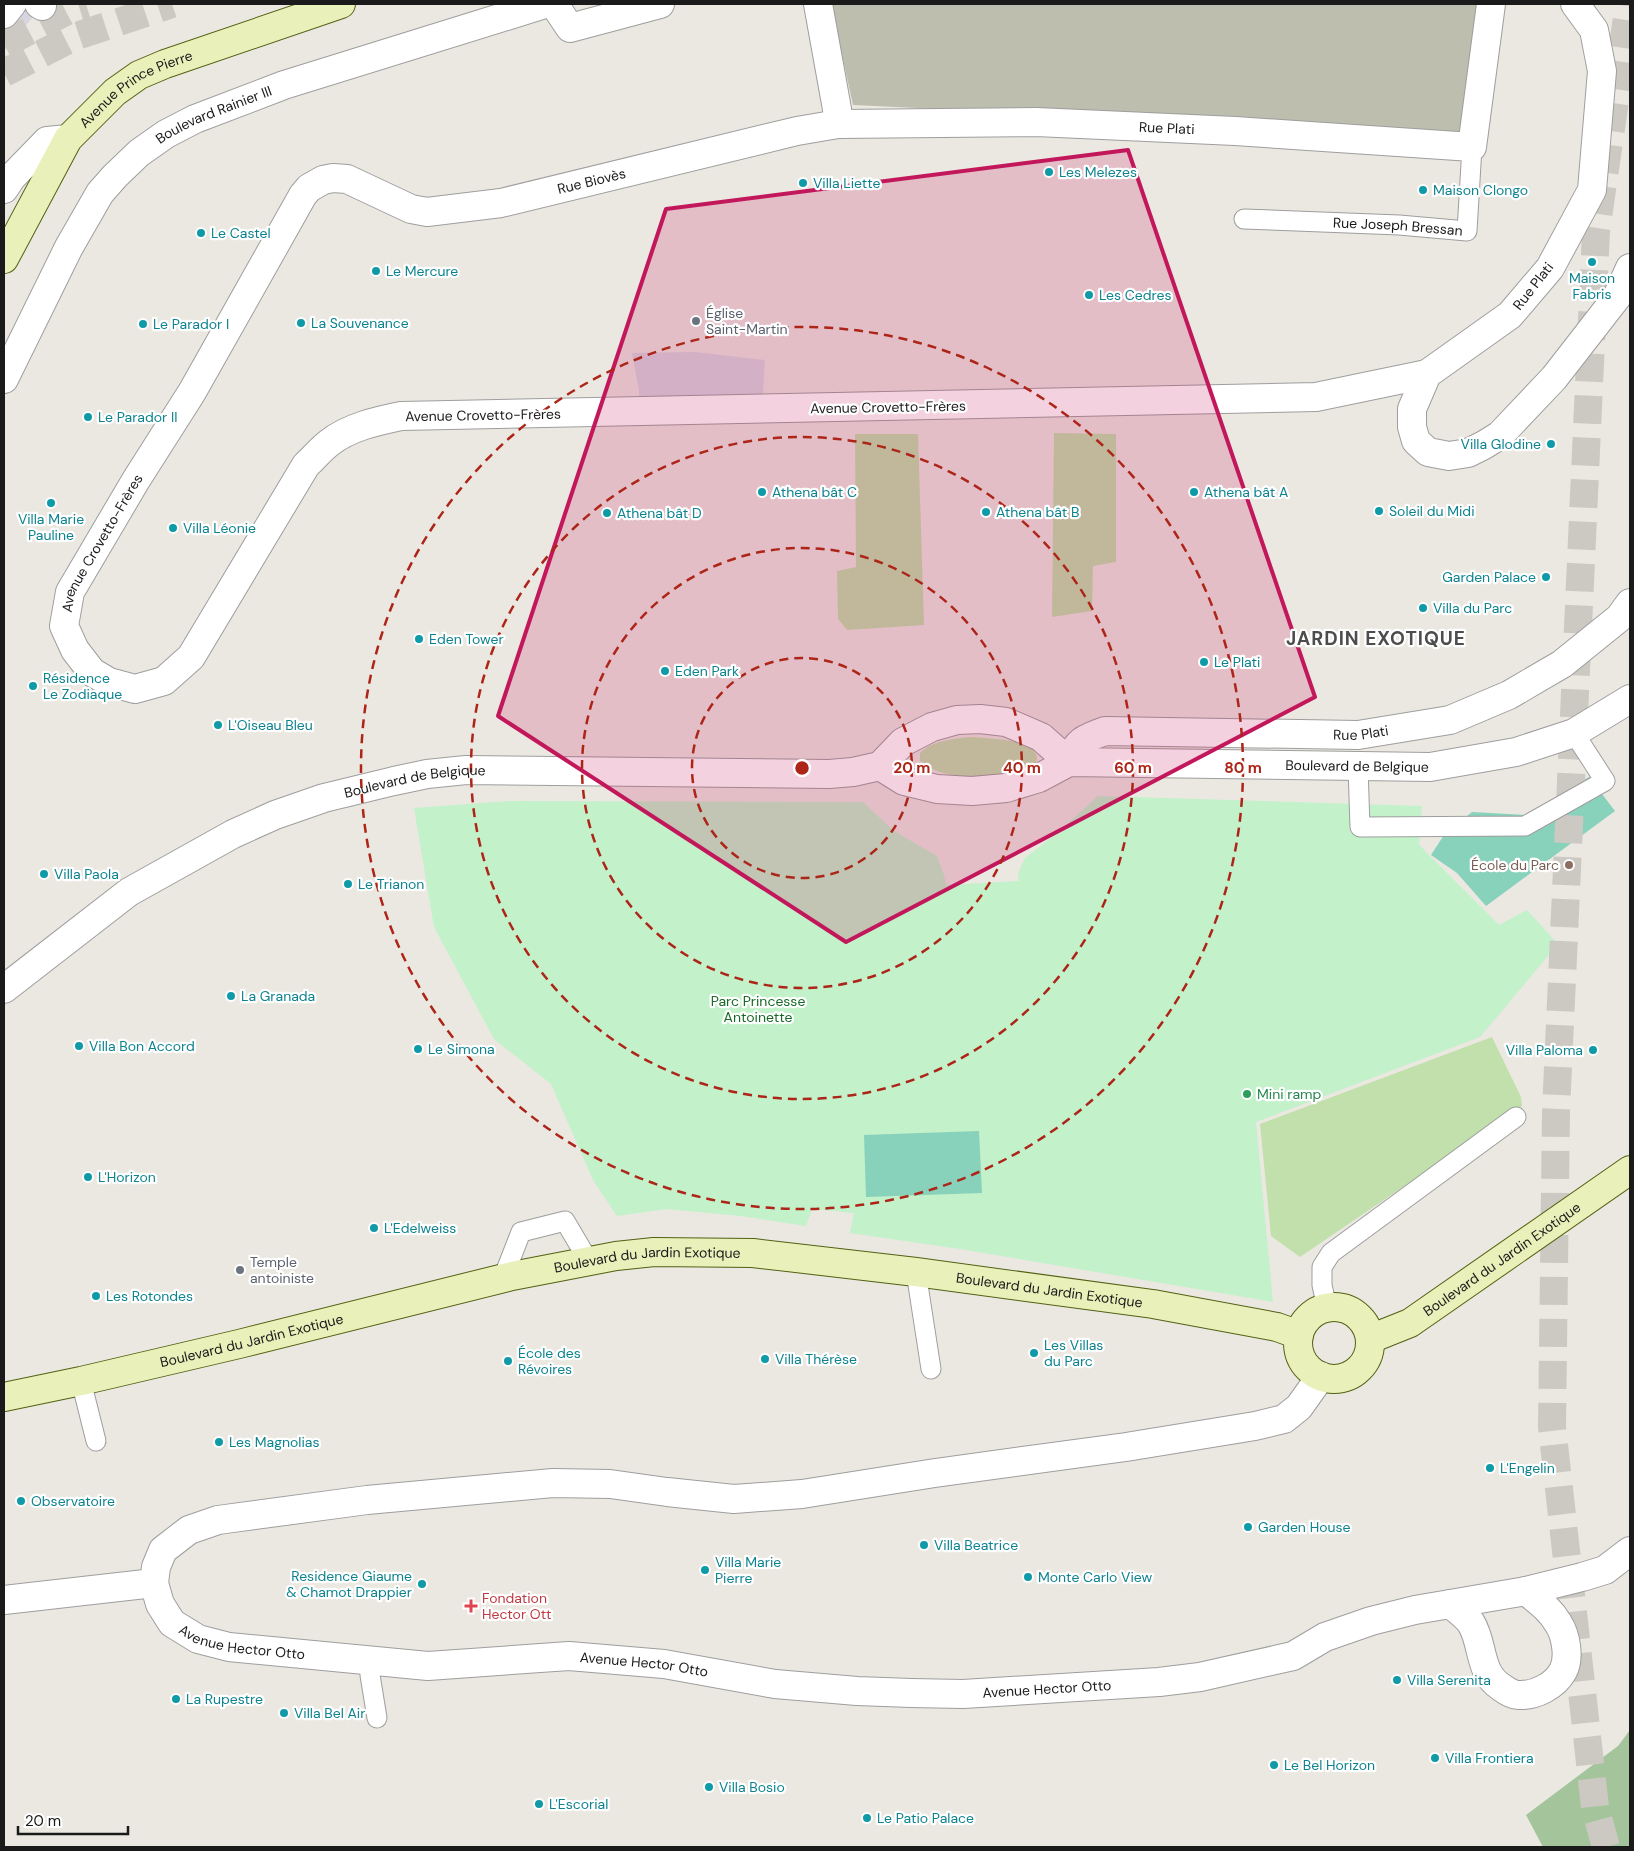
<svg xmlns="http://www.w3.org/2000/svg" width="1634" height="1851" viewBox="0 0 1634 1851" font-family="'DM Sans',sans-serif">
  <rect width="100%" height="100%" fill="#ebe8e1"/>
  <path fill="#bdbeae" d="M 831,4 L 1493,4 L 1466,134 L 853,105 Z"/>
  <path fill="#c1e0ac" d="M 1054,433 L 1116,434 L 1116,562 L 1093,566 L 1092,611 L 1052,617 Z
    M 855,434 L 918,434 L 924,625 L 847,630 L 838,619 L 837,571 L 856,567 Z
    M 971,737 C 984,738 1034,739 1037,757 C 1037,761 1035,765 1032,767 C 1011,783 956,780 932,769 C 927,767 924,764 920,761 L 920,753 C 933,740 953,739 971,737 Z
    M 1492,1037 L 1521,1097 L 1522,1106 L 1300,1257 L 1271,1236 L 1260,1124 Z"/>
  <path fill="#a4c59b" d="M 1630,1730 L 1630,1847 L 1543,1847 L 1526,1815 L 1618,1746 Z"/>
  <path fill="#c2f1ca" d="M 1098,796 L 1422,806 L 1419,844 L 1425,851 L 1499,925 L 1527,910 L 1558,944 L 1480,1037 L 1256,1122 L 1273,1302 L 960,1249 L 850,1233 L 854,1213 L 812,1209 L 806,1226 L 741,1216 L 666,1209 L 617,1216 L 593,1180 L 551,1084 L 494,1039 L 434,927 L 414,808 L 510,801 L 863,802 L 894,831 L 937,856 L 944,875 L 946,885 L 1019,881 L 1018,873 L 1025,858 L 1056,834 Z"/>
  <path fill="#88d1bb" d="M 1589,777 L 1615,811 L 1486,906 L 1457,873 L 1431,855 L 1444,835 L 1472,812 L 1527,815 Z
    M 979,1131 L 982,1193 L 866,1197 L 864,1135 Z"/>
  <path fill="#d7d6e0" d="M 4,4 L 44,4 L 4,51 Z
    M 695,352 L 765,360 L 762,410 L 639,412 L 639,391 L 632,353 Z"/>
  <g fill="none" stroke-linecap="round" stroke-linejoin="round">
    <path stroke="#ccc9c3" stroke-width="28" stroke-dasharray="28 14" stroke-linecap="butt" d="M 4,44 L 73,8 L 86,4
      M 4,73 L 74,37 L 172,4
      M 1606,1847 L 1595,1807 L 1552,1427 L 1556,1111 L 1596,231 L 1629,4"/>
    <defs>
      <g id="service">
        <path id="s1" d="M 1244,219 L 1399,225 L 1467,231 L 1472,147"/>
        <path d="M 1358,767 L 1360,827 L 1525,826 L 1605,781 L 1574,733"/>
        <path d="M 916,1272 L 931,1369"/>
        <path d="M 503,1278 L 521,1232 L 565,1221 L 588,1260"/>
        <path d="M 1327,1308 L 1322,1285 L 1322,1267 L 1331,1253 L 1516,1117"/>
        <path d="M 81,1381 L 96,1441"/>
        <path d="M 371,1660 L 370,1675 L 377,1718"/>
      </g>
      <path id="pedestrian" d="M 39,4 L 42,6
        M 4,14 L 12,4"/>
      <g id="minor">
        <path d="M 554,4 L 570,28 L 660,4"/>
        <path d="M 818,4 L 837,109 L 838,124"/>
        <path d="M 1575,4 L 1594,30 L 1602,71 L 1592,190 L 1550,268 L 1510,315 L 1427,374 L 1412,409 L 1412,427 L 1416,441 L 1428,452 L 1449,456 L 1468,453 L 1484,445 L 1500,435 L 1554,378 L 1617,297 L 1630,268"/>
        <path d="M 4,189 L 12,177 L 47,141 L 68,139"/>
        <path id="s2" d="M 1427,374 L 1316,397 L 401,416 C 377,421 349,427 329,443 C 321,449 314,458 306,465 L 191,657 L 164,681 L 135,689 L 109,682 L 92,672 L 75,650 L 64,626 L 70,592 L 136,480 L 192,392 L 303,195 L 309,188 L 323,180 L 333,178 L 347,179 L 411,209 L 427,212 L 501,203 L 797,131 L 838,124 L 1036,122 L 1235,131 L 1472,147 L 1491,4"/>
        <path id="s3" d="M 4,379 L 69,247 L 100,193 L 115,176 L 139,153 L 166,134 L 195,119 L 284,85 L 545,4"/>
        <path id="s4" d="M 1069,762 C 1076,741 1085,738 1105,731 L 1358,735 L 1450,720 L 1509,695 L 1562,664 L 1619,618 L 1630,603"/>
        <path id="s5" d="M 1321,1376 L 1299,1407 L 1284,1419 L 1255,1426 L 1126,1447 L 935,1473 L 802,1494 L 734,1499 L 667,1492 L 610,1484 L 553,1483 L 367,1500 L 218,1520 L 189,1530 L 163,1550 L 156,1567 L 154,1583 L 160,1604 L 172,1623 L 198,1639 L 229,1647 L 428,1666 L 569,1656 L 664,1664 L 775,1684 L 857,1691 L 911,1693 L 963,1694 L 1159,1682 L 1200,1677 L 1293,1656 L 1325,1637 L 1371,1621 L 1415,1610 L 1526,1591 L 1582,1577 L 1605,1570 L 1630,1551"/>
        <path d="M 4,1600 L 154,1583"/>
        <path d="M 1451,1604 C 1457,1610 1466,1616 1471,1623 C 1484,1644 1478,1672 1501,1687 C 1505,1690 1513,1695 1518,1695 C 1535,1696 1555,1686 1563,1671 C 1570,1658 1566,1635 1558,1623 C 1550,1609 1538,1601 1526,1591"/>
      </g>
      <g id="tertiary">
        <path id="s6" d="M 880,766 L 904,781 L 937,789 L 972,791 L 1006,788 L 1039,778 L 1069,762 L 1430,767 L 1516,752 L 1574,733 L 1630,699"/>
        <path id="s7" d="M 4,989 L 129,892 L 233,834 L 275,815 L 324,798 L 394,781 L 427,774 L 466,770 L 829,774 L 853,772 L 880,766 L 903,742 L 932,727 L 957,720 L 980,719 L 1006,722 L 1041,737 L 1069,762"/>
      </g>
      <g id="secondary">
        <path id="s8" d="M 4,259 L 68,139 L 115,92 L 139,75 L 165,64 L 341,4"/>
        <circle cx="1334" cy="1343" r="36"/>
        <path id="s9" d="M 1370,1339 L 1410,1323 L 1630,1170"/>
        <path id="s10" d="M 4,1397 L 81,1381 L 239,1344 L 512,1276 L 616,1256 L 654,1252 L 753,1253 L 916,1272 L 1153,1304 L 1277,1327 L 1299,1335"/>
      </g>
    </defs>
    <use href="#service" stroke="#9e9e9e" stroke-width="21"/>
    <use href="#pedestrian" stroke="#9e9e9e" stroke-width="30"/>
    <use href="#minor" stroke="#9e9e9e" stroke-width="30"/>
    <use href="#tertiary" stroke="#9e9e9e" stroke-width="30"/>
    <use href="#secondary" stroke="#526112" stroke-width="30"/>
    <use href="#service" stroke="#fff" stroke-width="19"/>
    <use href="#pedestrian" stroke="#fff" stroke-width="28"/>
    <use href="#minor" stroke="#fff" stroke-width="28"/>
    <use href="#tertiary" stroke="#fff" stroke-width="28"/>
    <use href="#secondary" stroke="#e9f0ba" stroke-width="28"/>
  </g>
  <path fill="#c2185b" fill-opacity="0.2" stroke="#c2185b" stroke-width="4" stroke-linejoin="round" d="M 1128,150 L 1315,697 L 846,942 L 498,716 L 666,209 Z"/>
  <g fill="none" stroke="#ad2518" stroke-width="2.5" stroke-dasharray="9 6">
    <circle cx="802" cy="768" r="110"/>
    <circle cx="802" cy="768" r="220"/>
    <circle cx="802" cy="768" r="331"/>
    <circle cx="802" cy="768" r="441"/>
  </g>
  <g fill="#0f9aa8" stroke="#fff" stroke-width="2">
    <circle cx="1049" cy="172" r="5"/>
    <circle cx="803" cy="183" r="5"/>
    <circle cx="1423" cy="190" r="5"/>
    <circle cx="201" cy="233" r="5"/>
    <circle cx="1592" cy="262" r="5"/>
    <circle cx="376" cy="271" r="5"/>
    <circle cx="1089" cy="295" r="5"/>
    <circle cx="301" cy="323" r="5"/>
    <circle cx="143" cy="324" r="5"/>
    <circle cx="88" cy="417" r="5"/>
    <circle cx="1551" cy="444" r="5"/>
    <circle cx="762" cy="492" r="5"/>
    <circle cx="1194" cy="492" r="5"/>
    <circle cx="51" cy="503" r="5"/>
    <circle cx="1379" cy="511" r="5"/>
    <circle cx="986" cy="512" r="5"/>
    <circle cx="607" cy="513" r="5"/>
    <circle cx="173" cy="528" r="5"/>
    <circle cx="1546" cy="577" r="5"/>
    <circle cx="1423" cy="608" r="5"/>
    <circle cx="419" cy="639" r="5"/>
    <circle cx="1204" cy="662" r="5"/>
    <circle cx="665" cy="671" r="5"/>
    <circle cx="33" cy="686" r="5"/>
    <circle cx="218" cy="725" r="5"/>
    <circle cx="44" cy="874" r="5"/>
    <circle cx="348" cy="884" r="5"/>
    <circle cx="231" cy="996" r="5"/>
    <circle cx="79" cy="1046" r="5"/>
    <circle cx="418" cy="1049" r="5"/>
    <circle cx="1593" cy="1050" r="5"/>
    <circle cx="88" cy="1177" r="5"/>
    <circle cx="374" cy="1228" r="5"/>
    <circle cx="96" cy="1296" r="5"/>
    <circle cx="1034" cy="1353" r="5"/>
    <circle cx="765" cy="1359" r="5"/>
    <circle cx="508" cy="1361" r="5"/>
    <circle cx="219" cy="1442" r="5"/>
    <circle cx="1490" cy="1468" r="5"/>
    <circle cx="21" cy="1501" r="5"/>
    <circle cx="1248" cy="1527" r="5"/>
    <circle cx="924" cy="1545" r="5"/>
    <circle cx="705" cy="1570" r="5"/>
    <circle cx="1028" cy="1577" r="5"/>
    <circle cx="422" cy="1584" r="5"/>
    <circle cx="1397" cy="1680" r="5"/>
    <circle cx="176" cy="1699" r="5"/>
    <circle cx="284" cy="1713" r="5"/>
    <circle cx="1435" cy="1758" r="5"/>
    <circle cx="1274" cy="1765" r="5"/>
    <circle cx="709" cy="1787" r="5"/>
    <circle cx="539" cy="1804" r="5"/>
    <circle cx="867" cy="1818" r="5"/>
  </g>
  <g fill="#6b7280" stroke="#fff" stroke-width="2">
    <circle cx="696" cy="321" r="5"/>
    <circle cx="240" cy="1270" r="5"/>
  </g>
  <circle fill="#8d6e63" stroke="#fff" stroke-width="2" cx="1569" cy="865" r="5"/>
  <circle fill="#2e9e5b" stroke="#fff" stroke-width="2" cx="1247" cy="1094" r="5"/>
  <path fill="#e0444e" stroke="#fff" stroke-width="2" d="M468.5 1598.5h5v5h5v5h-5v5h-5v-5h-5v-5h5z"/>
  <g text-anchor="middle" stroke-width="4.5" stroke-linejoin="round" paint-order="stroke">
    <g font-size="14" fill="#1a1a1a" stroke="#fff">
      <text dy="5" stroke="none"><textPath href="#s8" startOffset="222">Avenue Prince Pierre</textPath></text>
      <text dy="5" stroke="none"><textPath href="#s3" startOffset="350">Boulevard Rainier III</textPath></text>
      <text dy="5" stroke="none"><textPath href="#s2" startOffset="2910">Rue Plati</textPath></text>
      <text dy="5" stroke="none"><textPath href="#s2" startOffset="2328">Rue Biovès</textPath></text>
      <text dy="5" stroke="none"><textPath href="#s1" startOffset="154">Rue Joseph Bressan</textPath></text>
      <text transform="translate(1533 286) rotate(-52)" y="5">Rue Plati</text>
      <text transform="translate(888 407) rotate(-1)" y="5">Avenue Crovetto-Frères</text>
      <text transform="translate(483 415) rotate(-1)" y="5">Avenue Crovetto-Frères</text>
      <text dy="5" stroke="none"><textPath href="#s2" startOffset="1621">Avenue Crovetto-Frères</textPath></text>
      <text dy="5" stroke="none"><textPath href="#s4" startOffset="306">Rue Plati</textPath></text>
      <text dy="5" stroke="none"><textPath href="#s6" startOffset="488">Boulevard de Belgique</textPath></text>
      <text dy="5" stroke="none"><textPath href="#s7" startOffset="468">Boulevard de Belgique</textPath></text>
      <text dy="5" stroke="none"><textPath href="#s9" startOffset="155">Boulevard du Jardin Exotique</textPath></text>
      <text dy="5" stroke="none"><textPath href="#s10" startOffset="659">Boulevard du Jardin Exotique</textPath></text>
      <text dy="5" stroke="none"><textPath href="#s10" startOffset="1064">Boulevard du Jardin Exotique</textPath></text>
      <text dy="5" stroke="none"><textPath href="#s10" startOffset="254">Boulevard du Jardin Exotique</textPath></text>
      <text dy="5" stroke="none"><textPath href="#s5" startOffset="1349">Avenue Hector Otto</textPath></text>
      <text dy="5" stroke="none"><textPath href="#s5" startOffset="1754">Avenue Hector Otto</textPath></text>
      <text dy="5" stroke="none"><textPath href="#s5" startOffset="2159">Avenue Hector Otto</textPath></text>
    </g>
    <g font-size="14" fill="#0d838f" stroke="#fff" text-anchor="start">
      <text x="1059" y="177">Les Melezes</text>
      <text x="813" y="188">Villa Liette</text>
      <text x="1433" y="195">Maison Clongo</text>
      <text x="211" y="238">Le Castel</text>
      <text x="386" y="276">Le Mercure</text>
      <text x="1592" y="283" text-anchor="middle">Maison<tspan x="1592" dy="16">Fabris</tspan></text>
      <text x="1099" y="300">Les Cedres</text>
      <text x="311" y="328">La Souvenance</text>
      <text x="153" y="329">Le Parador I</text>
      <text x="98" y="422">Le Parador II</text>
      <text x="1541" y="449" text-anchor="end">Villa Glodine</text>
      <text x="772" y="497">Athena bât C</text>
      <text x="1204" y="497">Athena bât A</text>
      <text x="1389" y="516">Soleil du Midi</text>
      <text x="996" y="517">Athena bât B</text>
      <text x="617" y="518">Athena bât D</text>
      <text x="51" y="524" text-anchor="middle">Villa Marie<tspan x="51" dy="16">Pauline</tspan></text>
      <text x="183" y="533">Villa Léonie</text>
      <text x="1536" y="582" text-anchor="end">Garden Palace</text>
      <text x="1433" y="613">Villa du Parc</text>
      <text x="429" y="644">Eden Tower</text>
      <text x="1214" y="667">Le Plati</text>
      <text x="675" y="676">Eden Park</text>
      <text x="43" y="683">Résidence<tspan x="43" dy="16">Le Zodiaque</tspan></text>
      <text x="228" y="730">L'Oiseau Bleu</text>
      <text x="54" y="879">Villa Paola</text>
      <text x="358" y="889">Le Trianon</text>
      <text x="241" y="1001">La Granada</text>
      <text x="89" y="1051">Villa Bon Accord</text>
      <text x="428" y="1054">Le Simona</text>
      <text x="1583" y="1055" text-anchor="end">Villa Paloma</text>
      <text x="98" y="1182">L'Horizon</text>
      <text x="384" y="1233">L'Edelweiss</text>
      <text x="106" y="1301">Les Rotondes</text>
      <text x="1044" y="1350">Les Villas<tspan x="1044" dy="16">du Parc</tspan></text>
      <text x="518" y="1358">École des<tspan x="518" dy="16">Révoires</tspan></text>
      <text x="775" y="1364">Villa Thérèse</text>
      <text x="229" y="1447">Les Magnolias</text>
      <text x="1500" y="1473">L'Engelin</text>
      <text x="31" y="1506">Observatoire</text>
      <text x="1258" y="1532">Garden House</text>
      <text x="934" y="1550">Villa Beatrice</text>
      <text x="715" y="1567">Villa Marie<tspan x="715" dy="16">Pierre</tspan></text>
      <text x="412" y="1581" text-anchor="end">Residence Giaume<tspan x="412" dy="16">&amp; Chamot Drappier</tspan></text>
      <text x="1038" y="1582">Monte Carlo View</text>
      <text x="1407" y="1685">Villa Serenita</text>
      <text x="186" y="1704">La Rupestre</text>
      <text x="294" y="1718">Villa Bel Air</text>
      <text x="1445" y="1763">Villa Frontiera</text>
      <text x="1284" y="1770">Le Bel Horizon</text>
      <text x="719" y="1792">Villa Bosio</text>
      <text x="549" y="1809">L'Escorial</text>
      <text x="877" y="1823">Le Patio Palace</text>
    </g>
    <g font-size="14" fill="#5b616d" stroke="#fff" text-anchor="start">
      <text x="706" y="318">Église<tspan x="706" dy="16">Saint-Martin</tspan></text>
      <text x="250" y="1267">Temple<tspan x="250" dy="16">antoiniste</tspan></text>
    </g>
    <g font-size="14" fill="#785e54" stroke="#fff" text-anchor="end">
      <text x="1559" y="870">École du Parc</text>
    </g>
    <g font-size="14" fill="#186925" stroke="#fff">
      <text x="758" y="1006">Parc Princesse<tspan x="758" dy="16">Antoinette</tspan></text>
    </g>
    <g font-size="14" fill="#27864d" stroke="#fff" text-anchor="start">
      <text x="1257" y="1099">Mini ramp</text>
    </g>
    <g font-size="14" fill="#be3a42" stroke="#fff" text-anchor="start">
      <text x="482" y="1603">Fondation<tspan x="482" dy="16">Hector Ott</tspan></text>
    </g>
    <g font-size="19" font-weight="bold" letter-spacing="1" fill="#4d4d4d" stroke="#fff">
      <text x="1376" y="645">JARDIN EXOTIQUE</text>
    </g>
  </g>
  <circle cx="802" cy="768" r="8" fill="#ad2518" stroke="#fff" stroke-width="2.5"/>
  <g font-size="15" text-anchor="middle" font-weight="bold" fill="#ad2518" stroke="#fff" stroke-width="4.5" stroke-linejoin="round" paint-order="stroke">
    <text x="912" y="773">20 m</text>
    <text x="1022" y="773">40 m</text>
    <text x="1133" y="773">60 m</text>
    <text x="1243" y="773">80 m</text>
  </g>
  <rect width="1634" height="1851" fill="none" stroke="#1a1a1a" stroke-width="10"/>
  <path d="M18 1826v8h110v-8" fill="none" stroke="#1a1a1a" stroke-width="2.5"/>
  <text x="25" y="1826" font-size="15" fill="#1a1a1a" stroke="#ffffff" stroke-width="4" paint-order="stroke">20 m</text>
</svg>
